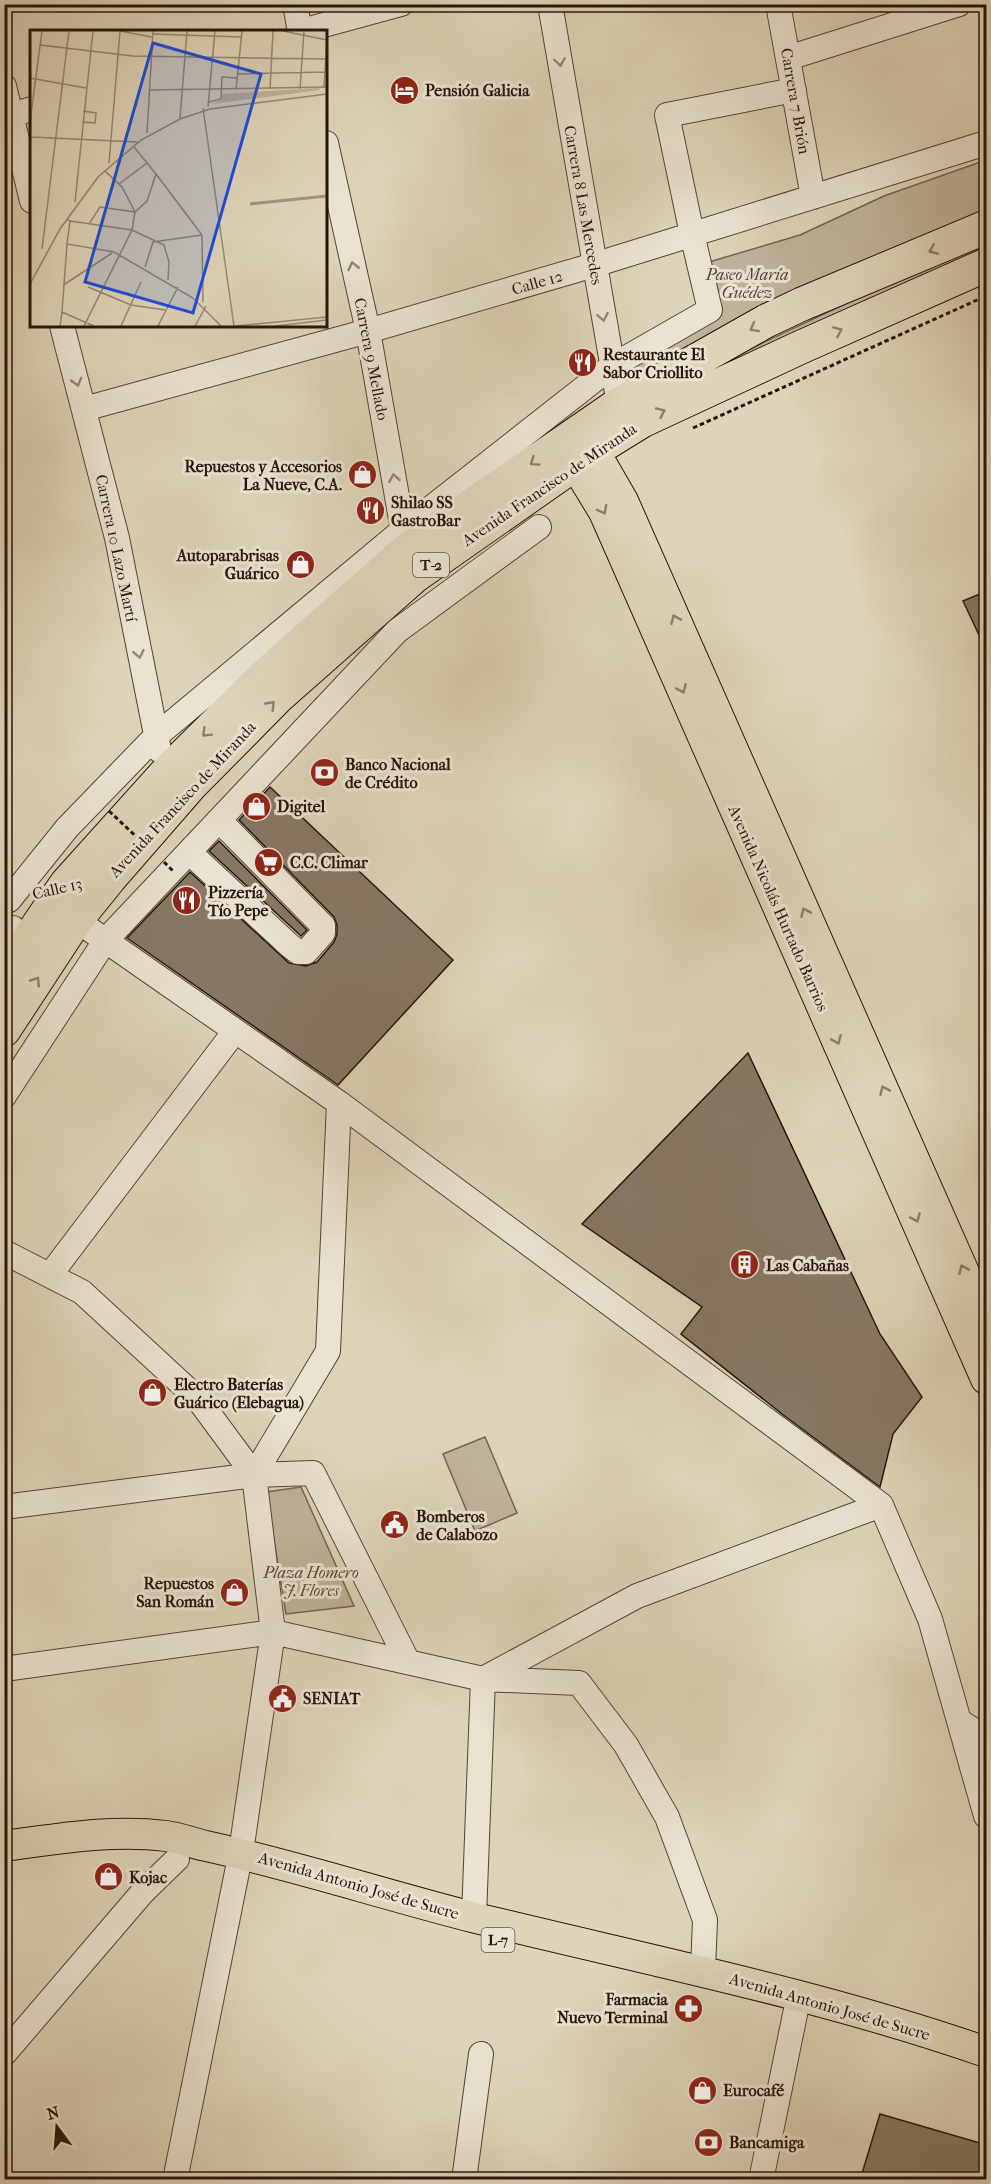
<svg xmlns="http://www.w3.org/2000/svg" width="991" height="2184" viewBox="0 0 991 2184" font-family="'IM FELL French Canon',serif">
  <rect width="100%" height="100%" fill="#ded4b9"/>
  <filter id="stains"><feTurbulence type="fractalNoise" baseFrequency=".00333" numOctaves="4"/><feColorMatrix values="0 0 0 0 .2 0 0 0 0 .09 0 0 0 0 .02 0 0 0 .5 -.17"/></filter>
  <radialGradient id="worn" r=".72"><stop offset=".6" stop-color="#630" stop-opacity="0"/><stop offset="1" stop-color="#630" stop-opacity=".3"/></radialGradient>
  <path fill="#bfb39b" stroke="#746453" stroke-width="1.5" d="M 986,160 L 986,217 L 635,378 L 631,366 L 721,311 L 709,262 L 800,235 L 884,196 Z
    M 986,240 L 986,251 L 672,397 L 680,382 L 936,261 Z
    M 485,1437 L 517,1513 L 475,1531 L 443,1454 Z
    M 301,1487 L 354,1606 L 286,1614 L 266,1492 Z"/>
  <path fill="#877865" stroke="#29140b" stroke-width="1.5" d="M 987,591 L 987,652 L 963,601 Z
    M 270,787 L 453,960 L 338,1085 L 127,938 L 190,872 L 289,963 L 306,966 L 317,962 L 334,942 L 337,934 L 337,925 L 334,917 L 239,820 Z
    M 219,841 L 307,930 L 301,936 L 209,851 Z
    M 748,1053 L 880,1334 L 922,1397 L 893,1434 L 880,1487 L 782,1414 L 681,1334 L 702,1307 L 582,1224 Z
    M 880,2114 L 987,2145 L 987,2180 L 860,2180 Z"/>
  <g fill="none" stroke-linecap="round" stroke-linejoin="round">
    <defs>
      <path id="minor" d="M 295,4 L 300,32
        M 550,4 L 619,404
        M 778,4 L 813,197
        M 298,32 L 401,4
        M 788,58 L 959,4
        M 4,86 L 32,201
        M 4,117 L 32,109
        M 326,143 L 368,331 L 405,542
        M 62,326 L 117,538 L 159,750
        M 84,409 L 368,331 L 594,265 L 986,143
        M 189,852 L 289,945 L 298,952 L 306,952 L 323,933 L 323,926 L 219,820
        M 9,900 L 67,828 L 156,736 L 403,530 L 612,366 L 710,310 L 692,234 L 667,115 L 794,90
        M 4,940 L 13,928
        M 4,1096 L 105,941 L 397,631 L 539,527
        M 339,1103 L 881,1505 L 930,1619 L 986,1816
        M 4,1252 L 82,1292 L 198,1399 L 254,1475 L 328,1351 L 339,1103 L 76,920
        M 50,1275 L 235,1031
        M 254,1475 L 313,1473 L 408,1662
        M 4,1507 L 254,1475 L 273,1632 L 241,1852 L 175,2180
        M 4,1669 L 273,1632 L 483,1679 L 579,1683 L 626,1745 L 667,1817 L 705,1920 L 703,1970
        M 959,1721 L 986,1738
        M 474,1917 L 483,1679 L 637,1596 L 881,1505
        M 4,2054 L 142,1893 L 177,1859
        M 464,2180 L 481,2054
        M 761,2180 L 799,1995"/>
      <path id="major" d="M 582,430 L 623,501 L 986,1322
        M 562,443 L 604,512 L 986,1379
        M 4,1846 C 58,1839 112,1829 166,1836 C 180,1838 193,1843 206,1846 C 297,1866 385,1895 476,1918 C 647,1960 819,1994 986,2052"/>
      <path id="highway" d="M 4,975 L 66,884 L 166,773 L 264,676 L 407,550 L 619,404 L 766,321 L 802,304 L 986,227
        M 4,1030 L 76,920 L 110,878 L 191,785 L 278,697 L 415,576 L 595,450 L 642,421 L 799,348 L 986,265"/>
    </defs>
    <use href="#minor" stroke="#564436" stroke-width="26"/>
    <use href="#major" stroke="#29140b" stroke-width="32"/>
    <use href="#highway" stroke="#29140b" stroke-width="35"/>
    <path stroke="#29140b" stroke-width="3" stroke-dasharray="4.5 3" stroke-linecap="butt" d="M 693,428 L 986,296"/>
    <use href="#minor" stroke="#eae3d2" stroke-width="24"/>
    <use href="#major" stroke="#ded4b9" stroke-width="30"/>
    <use href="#highway" stroke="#ded4b9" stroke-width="33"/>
    <path stroke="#29140b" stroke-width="3" stroke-dasharray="4.5 3" stroke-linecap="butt" d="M 109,811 L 142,842
      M 164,862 L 173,871"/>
  </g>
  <defs><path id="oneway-chevron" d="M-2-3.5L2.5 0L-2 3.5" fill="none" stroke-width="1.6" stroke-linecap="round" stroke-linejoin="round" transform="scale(1.5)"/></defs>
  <g stroke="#938678">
    <use href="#oneway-chevron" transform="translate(560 62) rotate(81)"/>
    <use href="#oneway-chevron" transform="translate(353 266) rotate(-103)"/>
    <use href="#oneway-chevron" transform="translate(603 317) rotate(79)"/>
    <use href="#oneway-chevron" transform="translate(77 382) rotate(75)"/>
    <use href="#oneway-chevron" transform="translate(394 478) rotate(-100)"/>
    <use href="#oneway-chevron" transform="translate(139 654) rotate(79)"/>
  </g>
  <g stroke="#8d7e6b">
    <use href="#oneway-chevron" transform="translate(933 250) rotate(157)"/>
    <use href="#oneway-chevron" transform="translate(754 328) rotate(151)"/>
    <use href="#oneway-chevron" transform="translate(838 331) rotate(-24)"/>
    <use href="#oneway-chevron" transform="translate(661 412) rotate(-25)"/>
    <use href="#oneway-chevron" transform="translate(534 462) rotate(145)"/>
    <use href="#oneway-chevron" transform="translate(603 510) rotate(62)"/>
    <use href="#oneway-chevron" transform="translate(675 619) rotate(-114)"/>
    <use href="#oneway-chevron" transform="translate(682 689) rotate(66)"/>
    <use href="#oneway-chevron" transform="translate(271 705) rotate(-46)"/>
    <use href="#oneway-chevron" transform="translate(206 733) rotate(135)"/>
    <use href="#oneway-chevron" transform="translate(805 912) rotate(-114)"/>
    <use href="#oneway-chevron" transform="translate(36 981) rotate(-57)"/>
    <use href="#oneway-chevron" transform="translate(837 1040) rotate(66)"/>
    <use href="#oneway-chevron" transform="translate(884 1090) rotate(-114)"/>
    <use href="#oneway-chevron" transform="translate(916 1218) rotate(66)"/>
    <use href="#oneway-chevron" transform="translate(963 1269) rotate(-114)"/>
  </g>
  <defs>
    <symbol id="hotel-disc" viewBox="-11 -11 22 22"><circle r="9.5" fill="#8f2418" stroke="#eae3d2"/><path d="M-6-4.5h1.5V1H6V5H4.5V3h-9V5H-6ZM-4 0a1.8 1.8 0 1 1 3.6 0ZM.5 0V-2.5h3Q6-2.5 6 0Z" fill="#fff"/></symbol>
    <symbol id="restaurant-disc" viewBox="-11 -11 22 22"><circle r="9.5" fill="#8f2418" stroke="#eae3d2"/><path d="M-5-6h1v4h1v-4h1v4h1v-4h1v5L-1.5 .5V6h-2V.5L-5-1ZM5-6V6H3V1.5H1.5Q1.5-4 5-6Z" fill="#fff"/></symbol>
    <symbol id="shop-disc" viewBox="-11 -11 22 22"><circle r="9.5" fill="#8f2418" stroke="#eae3d2"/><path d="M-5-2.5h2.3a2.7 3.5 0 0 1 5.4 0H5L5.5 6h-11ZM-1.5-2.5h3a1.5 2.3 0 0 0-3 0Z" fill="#fff"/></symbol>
    <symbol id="bank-disc" viewBox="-11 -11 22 22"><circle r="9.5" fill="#8f2418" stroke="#eae3d2"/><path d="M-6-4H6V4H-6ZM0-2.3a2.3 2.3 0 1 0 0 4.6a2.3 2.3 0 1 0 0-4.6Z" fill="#fff"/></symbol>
    <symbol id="supermarket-disc" viewBox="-11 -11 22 22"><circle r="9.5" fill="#8f2418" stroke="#eae3d2"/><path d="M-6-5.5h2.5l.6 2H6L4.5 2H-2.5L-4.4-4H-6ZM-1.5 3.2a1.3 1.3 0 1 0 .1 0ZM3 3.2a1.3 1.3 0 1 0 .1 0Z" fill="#fff"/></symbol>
    <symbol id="building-disc" viewBox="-11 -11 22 22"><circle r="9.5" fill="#8f2418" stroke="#eae3d2"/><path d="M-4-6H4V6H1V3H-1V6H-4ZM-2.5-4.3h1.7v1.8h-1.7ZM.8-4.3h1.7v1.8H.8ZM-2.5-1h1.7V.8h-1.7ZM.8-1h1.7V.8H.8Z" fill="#fff"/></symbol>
    <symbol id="civic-disc" viewBox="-11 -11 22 22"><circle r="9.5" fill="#8f2418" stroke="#eae3d2"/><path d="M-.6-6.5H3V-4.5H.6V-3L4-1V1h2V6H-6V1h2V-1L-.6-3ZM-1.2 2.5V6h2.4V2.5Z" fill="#fff"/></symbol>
    <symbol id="pharmacy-disc" viewBox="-11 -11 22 22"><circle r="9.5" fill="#8f2418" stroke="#eae3d2"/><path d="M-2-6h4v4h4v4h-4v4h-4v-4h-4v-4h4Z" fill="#fff"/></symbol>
  </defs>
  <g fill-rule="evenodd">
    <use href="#hotel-disc" x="388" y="74" width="33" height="33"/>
    <use href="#restaurant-disc" x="566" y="346" width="33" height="33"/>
    <use href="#shop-disc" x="346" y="458" width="33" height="33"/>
    <use href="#restaurant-disc" x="354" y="494" width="33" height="33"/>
    <use href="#shop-disc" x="284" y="548" width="33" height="33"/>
    <use href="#bank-disc" x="308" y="756" width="33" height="33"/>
    <use href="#shop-disc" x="240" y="790" width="33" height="33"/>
    <use href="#supermarket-disc" x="252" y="846" width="33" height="33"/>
    <use href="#restaurant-disc" x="170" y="884" width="33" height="33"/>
    <use href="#building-disc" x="728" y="1248" width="33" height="33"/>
    <use href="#shop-disc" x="136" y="1376" width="33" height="33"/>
    <use href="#civic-disc" x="378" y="1508" width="33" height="33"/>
    <use href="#shop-disc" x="218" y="1576" width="33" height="33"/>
    <use href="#civic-disc" x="266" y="1682" width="33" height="33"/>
    <use href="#shop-disc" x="92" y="1860" width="33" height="33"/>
    <use href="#pharmacy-disc" x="672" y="1992" width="33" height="33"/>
    <use href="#shop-disc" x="686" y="2074" width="33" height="33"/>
    <use href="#bank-disc" x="692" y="2126" width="33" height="33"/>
  </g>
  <g text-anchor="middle" stroke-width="6" stroke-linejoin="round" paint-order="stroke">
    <g fill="#eae3d2" stroke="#635247" stroke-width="1.5">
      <rect x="413" y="553" width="36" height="24" rx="4.5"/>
      <rect x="481.5" y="1928" width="33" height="24" rx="4.5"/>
    </g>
    <g font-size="15" font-weight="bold" fill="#29140b">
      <text x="431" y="570">T-2</text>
      <text x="498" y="1945">L-7</text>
    </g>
    <g font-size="16" font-weight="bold" fill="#29140b" stroke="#eae3d2" text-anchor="start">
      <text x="425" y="96">Pensión Galicia</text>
      <text x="603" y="360">Restaurante El<tspan x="603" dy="18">Sabor Criollito</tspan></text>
      <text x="342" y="472" text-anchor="end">Repuestos y Accesorios<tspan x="342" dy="18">La Nueve, C.A.</tspan></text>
      <text x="391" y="508">Shilao SS<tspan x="391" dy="18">GastroBar</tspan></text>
      <text x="279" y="561" text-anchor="end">Autoparabrisas<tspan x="279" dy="18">Guárico</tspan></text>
      <text x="345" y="770">Banco Nacional<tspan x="345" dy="18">de Crédito</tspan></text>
      <text x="277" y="812">Digitel</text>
      <text x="290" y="868">C.C. Climar</text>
      <text x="208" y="898">Pizzería<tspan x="208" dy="18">Tío Pepe</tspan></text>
      <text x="766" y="1271">Las Cabañas</text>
      <text x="174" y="1390">Electro Baterías<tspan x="174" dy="18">Guárico (Elebagua)</tspan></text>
      <text x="416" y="1522">Bomberos<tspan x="416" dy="18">de Calabozo</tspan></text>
      <text x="214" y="1589" text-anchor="end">Repuestos<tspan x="214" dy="18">San Román</tspan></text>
      <text x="303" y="1704">SENIAT</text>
      <text x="129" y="1883">Kojac</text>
      <text x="668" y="2005" text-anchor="end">Farmacia<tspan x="668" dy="18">Nuevo Terminal</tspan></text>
      <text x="723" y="2096">Eurocafé</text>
      <text x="729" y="2148">Bancamiga</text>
    </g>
    <g font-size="16" fill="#29140b" stroke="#eae3d2">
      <text transform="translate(796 101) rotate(80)" y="6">Carrera 7 Brión</text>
      <text transform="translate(584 205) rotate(80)" y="6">Carrera 8 Las Mercedes</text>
      <text transform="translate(537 282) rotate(-16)" y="6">Calle 12</text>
      <text transform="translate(372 359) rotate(79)" y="6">Carrera 9 Mellado</text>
      <text transform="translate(549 484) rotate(-34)" y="6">Avenida Francisco de Miranda</text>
      <text transform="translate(117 548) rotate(78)" y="6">Carrera 10 Lazo Martí</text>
      <text transform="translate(182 799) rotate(-47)" y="6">Avenida Francisco de Miranda</text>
      <text transform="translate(57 888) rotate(-13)" y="6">Calle 13</text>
      <text transform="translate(779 908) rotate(66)" y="6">Avenida Nicolás Hurtado Barrios</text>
      <text transform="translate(359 1885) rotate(16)" y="6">Avenida Antonio José de Sucre</text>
      <text transform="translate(830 2006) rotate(16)" y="6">Avenida Antonio José de Sucre</text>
    </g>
    <g font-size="16" font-style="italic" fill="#564436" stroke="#eae3d2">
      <text x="747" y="280">Paseo María<tspan x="747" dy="18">Guédez</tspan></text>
      <text x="311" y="1578">Plaza Homero<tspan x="311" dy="18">J. Flores</tspan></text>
    </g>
  </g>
  <g transform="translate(30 30)">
    <rect width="297" height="297" fill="#ded4b9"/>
    <path d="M 289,58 L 290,60 L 181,74 L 192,70 L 192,64 Z" fill="#bfb39b"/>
    <path fill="none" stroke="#a0937e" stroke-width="3" d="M 220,174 L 297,166"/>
    <path fill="none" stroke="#968773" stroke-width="1.5" d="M 90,1 L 122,7M 253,1 L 297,10M 122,4 L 211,7M 10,15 L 103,26 L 296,29M 207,44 L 295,42M 0,48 L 56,58M 294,57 L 297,8M 240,59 L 243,1M 270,59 L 274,1M 119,60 L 297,57M 206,60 L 212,1M 179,72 L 191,69 L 192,47 L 207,48M 178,77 L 185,1M 173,78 L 204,296M 150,88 L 157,1M 52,92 L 65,93 L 66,83 L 53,81M 117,103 L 123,1M 1,107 L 107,112M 79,133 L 90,1M 0,134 L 1,84 L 12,1M 75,141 L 92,157 L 105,182 L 117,171 L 126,144 L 104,117M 126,144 L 172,205 L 173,272M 89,154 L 117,133M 45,172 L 63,1M 37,189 L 40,191 L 37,214 L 84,222 L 163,268 L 191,296M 40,191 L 102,200 L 134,215 L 139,232 L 138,250M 12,219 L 39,1M 115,237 L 123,212 L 172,205M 0,254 L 30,199 L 68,147 L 111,110 L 150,89 L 180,79 L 297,64M 35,254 L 82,223M 58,257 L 101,275 L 135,280M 32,282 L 37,214M 30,296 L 32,282 L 64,296M 54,296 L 102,200 L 105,182 L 70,177 L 59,194M 91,296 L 111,252M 128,296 L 148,257M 165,296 L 176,276M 206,296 L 297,287M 245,296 L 297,290"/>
    <path fill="#1d4ed8" fill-opacity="0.15" stroke="#1d4ed8" stroke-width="3" d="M 123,13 L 231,44 L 163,283 L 55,252 Z"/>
    <rect width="297" height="297" fill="none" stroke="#29140b" stroke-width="3"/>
  </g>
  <rect width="991" height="2184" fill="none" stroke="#ded4b9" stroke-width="24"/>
  <rect x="6" y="6" width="979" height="2172" fill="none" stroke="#29140b" stroke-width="3"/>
  <rect x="12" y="12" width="967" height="2160" fill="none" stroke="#29140b" stroke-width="1.5"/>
  <g transform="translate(57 2127) rotate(344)" stroke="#eae3d2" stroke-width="4.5" paint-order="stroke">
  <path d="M0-4.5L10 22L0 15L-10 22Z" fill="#29140b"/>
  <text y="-9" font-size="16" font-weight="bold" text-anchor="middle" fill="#29140b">N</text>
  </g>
  <rect width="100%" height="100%" filter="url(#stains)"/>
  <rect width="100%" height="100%" fill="url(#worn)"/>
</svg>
